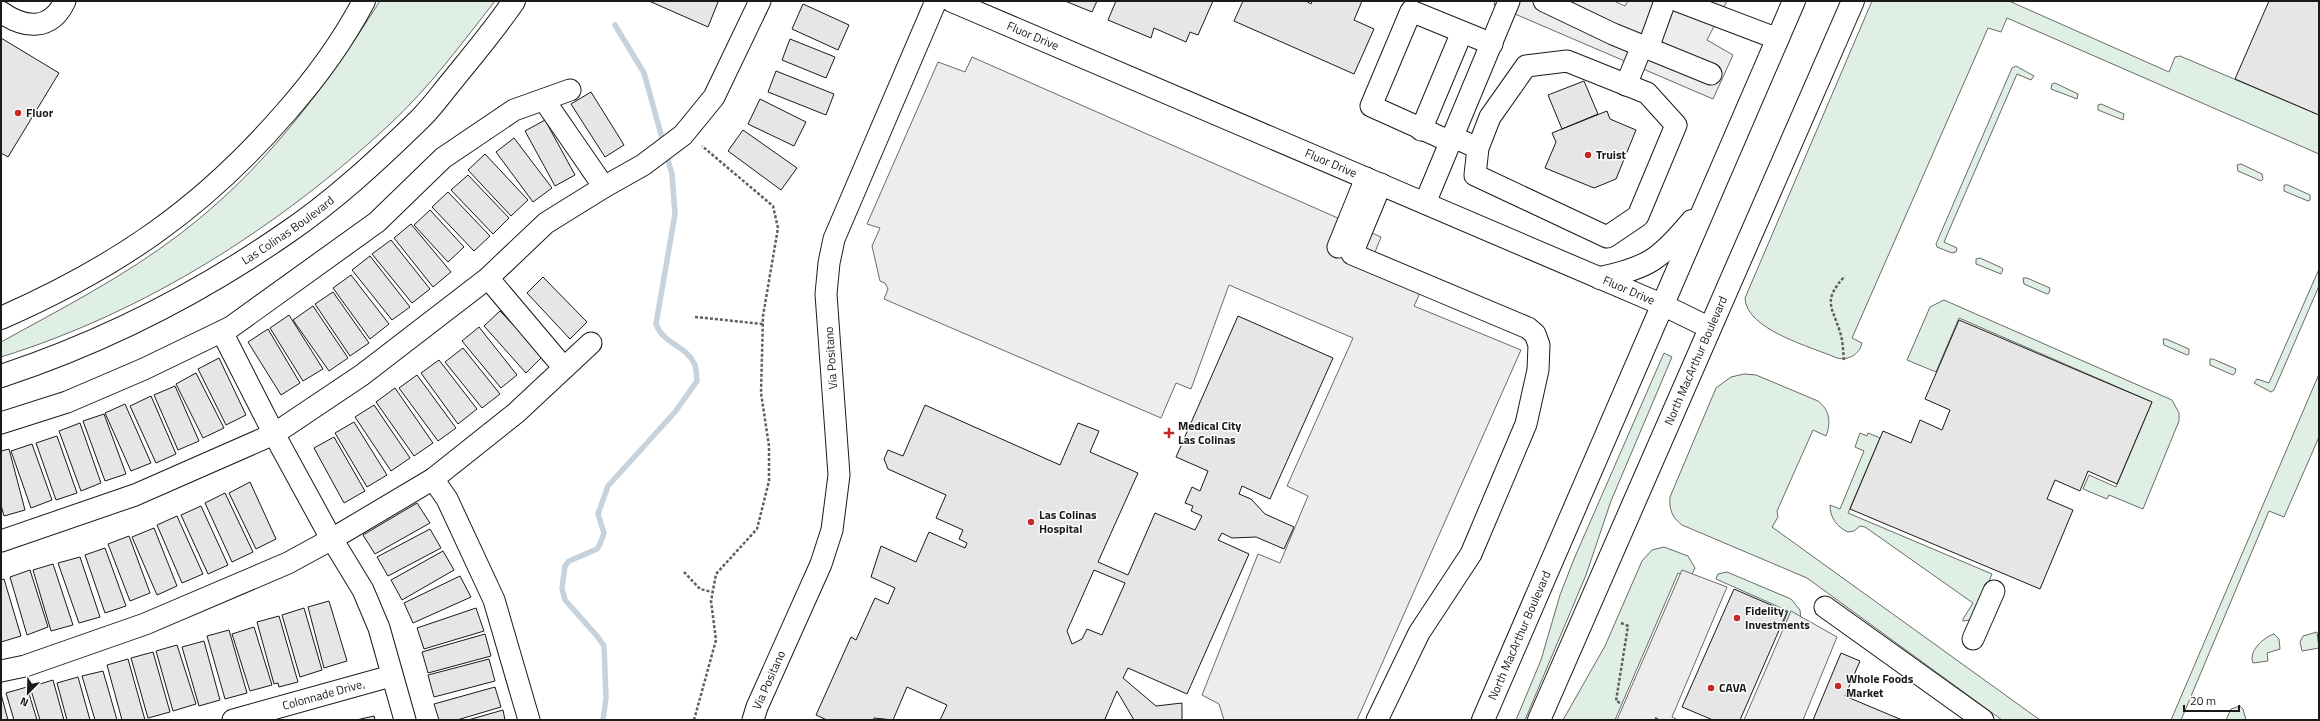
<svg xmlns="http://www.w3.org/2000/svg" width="2320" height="721" viewBox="0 0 2320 721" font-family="'Titillium Web',sans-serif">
  <rect width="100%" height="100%" fill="#fff"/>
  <path fill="#e0efe3" stroke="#6a6a6a" d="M 380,1 L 495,1 C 462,43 429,88 390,124 C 279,227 146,312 1,357 L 1,342 C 61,309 125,276 180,234 C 265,169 323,90 380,1 Z
    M 1872,1 L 2009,1 L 2169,72 L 2175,57 L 2180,56 L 2319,115 L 2319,154 L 2007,18 L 2001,32 L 1988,28 L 1852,338 L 1862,343 C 1860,354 1848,361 1837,358 C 1812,347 1746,330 1745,298 Z
    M 2016,66 L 2034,76 L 2031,80 L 2017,74 L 1944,242 L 1957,248 L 1956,252 L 1952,253 L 1937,247 L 1936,244 L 2012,68 Z
    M 2055,83 L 2078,94 L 2077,99 L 2051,89 L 2052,84 Z
    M 2101,104 L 2124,114 L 2123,120 L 2098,110 L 2098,105 Z
    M 2241,164 L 2262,174 L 2263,179 L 2261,181 L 2238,171 L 2237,165 Z
    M 2284,185 L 2288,185 L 2310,195 L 2310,200 L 2308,201 L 2284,191 Z
    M 1980,258 L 2002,268 L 2003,269 L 2001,274 L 1976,264 L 1976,259 Z
    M 2319,269 L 2319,286 L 2274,390 L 2271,392 L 2254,383 L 2257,379 L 2269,383 Z
    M 2023,278 L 2027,278 L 2050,288 L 2049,293 L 2047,294 L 2024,284 Z
    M 1944,300 L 2172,400 L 2179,413 L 2179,421 L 2143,509 L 2109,495 L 2107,499 L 2083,489 L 2089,475 L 2116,487 L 2152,402 L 1959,318 L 1936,372 L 1907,360 L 1930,307 Z
    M 2163,339 L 2166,339 L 2189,349 L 2189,354 L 2187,355 L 2164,345 Z
    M 1664,353 L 1672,357 L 1611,501 L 1586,575 L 1525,720 L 1516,720 L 1541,660 L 1560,595 L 1574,559 Z
    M 2210,359 L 2213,359 L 2236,369 L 2235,373 L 2233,375 L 2210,365 Z
    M 1744,374 L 1756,375 L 1818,401 C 1830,410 1831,423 1826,436 L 1813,430 L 1777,511 L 1778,517 L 1772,527 L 2040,720 L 2002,720 L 1807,578 L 1682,525 C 1672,517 1669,510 1670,497 L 1716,388 L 1731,377 Z
    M 2319,374 L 2319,437 L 2284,517 L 2269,511 L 2181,720 L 2171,720 Z
    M 1860,433 L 1867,436 L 1868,433 L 1880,438 L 1848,513 L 1992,574 L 1978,608 L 1970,620 L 1963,621 L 1963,619 L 1973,603 L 1865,527 L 1860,526 L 1854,531 L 1848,532 C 1837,527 1830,518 1830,505 L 1840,509 L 1864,451 L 1855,447 Z
    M 1664,547 L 1688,556 L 1695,568 L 1690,578 L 1678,573 L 1615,720 L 1563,720 L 1605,646 L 1642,561 L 1652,550 Z
    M 1727,572 L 1791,599 L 1800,610 L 1802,629 L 1799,631 L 1783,624 L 1788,611 L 1716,579 L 1718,574 Z
    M 2317,632 L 2319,648 L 2302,651 L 2300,642 L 2303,636 Z
    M 2274,634 L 2279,639 L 2280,649 L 2267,653 L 2268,661 L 2253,663 C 2248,651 2264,637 2274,634 Z
    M 2240,706 L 2243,709 L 2246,720 L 2226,720 L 2231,709 Z"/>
  <path fill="#ededed" stroke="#6a6a6a" d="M 1495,1 L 1614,1 L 1625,6 L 1628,1 L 1727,1 L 1707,40 L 1733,55 L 1713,99 L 1494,5 Z
    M 972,57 L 1381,237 L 1368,270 L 1420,293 L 1414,306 L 1521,350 L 1357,720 L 1224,720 L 1219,704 L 1202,695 L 1258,554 L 1280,563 L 1308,496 L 1287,486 L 1353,338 L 1229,285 L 1191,389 L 1176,383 L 1161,418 L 884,299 L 888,289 L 885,283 L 880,281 L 872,246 L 880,228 L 867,224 L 938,62 L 965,72 Z
    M 1682,570 L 1727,587 L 1672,717 L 1678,720 L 1617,720 Z
    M 1791,611 L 1837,637 L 1803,720 L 1744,720 Z"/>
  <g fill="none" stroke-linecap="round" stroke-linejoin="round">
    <path stroke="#c6d2dc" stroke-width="5.5" d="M 615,25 L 644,73 L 664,145
      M 603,720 L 606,698 L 604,646 L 597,636 L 565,600 L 562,588 L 565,566 L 569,561 L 597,549 L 600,544 L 604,533 L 598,514 L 608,486 L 675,412 L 697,381 C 696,376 697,368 694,363 C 685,345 663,344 656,324 L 675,214 L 672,174 L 666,153"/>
  </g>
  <path fill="#e6e6e6" stroke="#1a1a1a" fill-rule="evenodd" d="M 649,1 L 716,1 L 718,2 L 708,27 Z
    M 1065,1 L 1097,1 L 1092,12 Z
    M 1116,1 L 1213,1 L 1198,35 L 1190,32 L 1186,42 L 1154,28 L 1151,38 L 1108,20 Z
    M 1243,1 L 1306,1 L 1311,4 L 1312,1 L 1362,1 L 1354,20 L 1374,29 L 1354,74 L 1234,21 Z
    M 2269,1 L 2319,1 L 2319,115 L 2235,79 Z
    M 803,4 L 849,25 L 838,50 L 792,29 Z
    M 1,38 L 59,73 L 8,157 L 1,153 Z
    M 790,39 L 835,57 L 826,78 L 782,60 Z
    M 776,71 L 834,94 L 826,115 L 768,92 Z
    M 1584,81 L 1598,114 L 1562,129 L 1548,95 Z
    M 591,92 L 624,145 L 605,157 L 571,104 Z
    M 760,99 L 806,122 L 794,146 L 748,124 Z
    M 1607,111 L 1610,119 L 1636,130 L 1616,179 L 1594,188 L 1545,168 L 1556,142 L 1552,133 Z
    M 545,120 L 575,175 L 555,186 L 525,131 Z
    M 743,130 L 797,168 L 781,190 L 728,151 Z
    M 514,138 L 552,188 L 533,202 L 496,152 Z
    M 485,154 L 528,200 L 511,216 L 468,170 Z
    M 468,175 L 509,218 L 493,234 L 451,190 Z
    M 448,192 L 490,236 L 474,251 L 432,207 Z
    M 430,210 L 464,247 L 448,262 L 414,225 Z
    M 411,224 L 451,272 L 433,287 L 394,238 Z
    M 391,240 L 430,289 L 412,303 L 372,254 Z
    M 370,256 L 410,307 L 392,320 L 352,270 Z
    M 351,275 L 389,324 L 370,339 L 333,288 Z
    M 543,277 L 587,322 L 570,339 L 527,293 Z
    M 333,292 L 369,343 L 350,356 L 315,304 Z
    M 313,306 L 348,358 L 329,371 L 293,320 Z
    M 500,311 L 543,356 L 526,373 L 484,326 Z
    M 289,315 L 323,369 L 303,381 L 270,328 Z
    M 1238,316 L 1333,358 L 1270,499 L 1242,486 L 1239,494 L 1251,499 L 1265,514 L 1294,527 L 1284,549 L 1256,537 L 1232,538 L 1222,533 L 1218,540 L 1249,554 L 1187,694 L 1128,668 L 1123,678 L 1156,706 L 1182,703 L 1182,720 L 1134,720 L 1117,691 L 1105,719 L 1108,720 L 940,720 L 947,705 L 907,687 L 893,720 L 874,718 L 873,720 L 827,720 L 816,715 L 851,637 L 856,640 L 875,598 L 888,604 L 895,588 L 871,577 L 881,546 L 916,562 L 929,532 L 965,548 L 967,543 L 959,539 L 963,530 L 936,518 L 946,495 L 888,469 L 884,459 L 888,450 L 903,456 L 925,405 L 1060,465 L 1078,423 L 1099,431 L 1090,452 L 1138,473 L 1098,562 L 1128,575 L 1155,513 L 1195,530 L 1202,516 L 1191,511 L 1193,506 L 1185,503 L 1192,487 L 1200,491 L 1208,471 L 1176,457 ZM 1094,570 L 1125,583 L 1102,635 L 1087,629 L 1082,639 L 1072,644 L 1067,631 Z
    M 1959,320 L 2152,402 L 2117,484 L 2088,471 L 2080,491 L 2055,480 L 2047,499 L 2073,510 L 2040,589 L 1850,509 L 1883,431 L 1911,443 L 1920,420 L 1942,430 L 1950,410 L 1925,399 Z
    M 479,327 L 517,375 L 501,388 L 462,341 Z
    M 268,329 L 300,383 L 281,395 L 248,342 Z
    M 463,348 L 500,394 L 482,408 L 445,362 Z
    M 219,358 L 246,415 L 226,425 L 198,369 Z
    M 439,360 L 477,409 L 458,424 L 421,373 Z
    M 196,373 L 224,428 L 203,438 L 176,384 Z
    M 417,375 L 456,428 L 438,441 L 399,388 Z
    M 175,386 L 199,441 L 178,450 L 154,395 Z
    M 395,388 L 433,443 L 414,456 L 376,402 Z
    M 151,396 L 176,454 L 156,463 L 130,406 Z
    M 125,404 L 151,463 L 131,471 L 105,413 Z
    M 374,405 L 410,458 L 391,471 L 355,417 Z
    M 104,414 L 126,474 L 105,481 L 83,421 Z
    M 354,422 L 387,475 L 367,487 L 335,433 Z
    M 80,423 L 101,483 L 81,491 L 59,431 Z
    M 57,436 L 77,493 L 56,500 L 36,443 Z
    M 334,437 L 365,491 L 344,503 L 314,448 Z
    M 32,444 L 52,500 L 31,508 L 11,451 Z
    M 9,449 L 25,510 L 4,516 L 1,505 L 1,451 Z
    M 250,482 L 276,539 L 256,549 L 229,493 Z
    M 225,493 L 253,552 L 232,562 L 205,503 Z
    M 417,503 L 430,523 L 375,554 L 363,535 Z
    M 201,506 L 228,565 L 208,574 L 181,515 Z
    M 177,516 L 203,574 L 182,583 L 157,525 Z
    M 154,528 L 177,586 L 157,595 L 132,537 Z
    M 430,529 L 441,548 L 388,576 L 377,557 Z
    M 129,536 L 150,593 L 130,601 L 108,544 Z
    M 105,548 L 126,606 L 105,613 L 85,555 Z
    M 443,551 L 454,570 L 402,600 L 391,580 Z
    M 80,557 L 100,617 L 79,623 L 58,563 Z
    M 53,564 L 73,625 L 51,631 L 33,570 Z
    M 30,570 L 48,627 L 27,635 L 10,577 Z
    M 460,576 L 471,597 L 413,623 L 404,603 Z
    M 4,579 L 21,636 L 1,642 L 1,580 Z
    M 1734,589 L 1787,612 L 1740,720 L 1713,720 L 1682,707 Z
    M 329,601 L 347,661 L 324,668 L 308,607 Z
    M 304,608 L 322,670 L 300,677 L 282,615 Z
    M 476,608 L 484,631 L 424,649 L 417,628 Z
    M 279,616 L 298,682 L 279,687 L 278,683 L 274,684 L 257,622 Z
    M 254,627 L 272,685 L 250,691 L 232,634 Z
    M 229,630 L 247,693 L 225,699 L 207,636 Z
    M 485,634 L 491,656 L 428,673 L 422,652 Z
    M 204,641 L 220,700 L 199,706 L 182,647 Z
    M 177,645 L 196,704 L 173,711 L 156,651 Z
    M 153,652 L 170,712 L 148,718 L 131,658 Z
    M 1841,653 L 1860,661 L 1845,696 L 1902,720 L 1813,720 Z
    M 128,659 L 145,720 L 122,720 L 107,665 Z
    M 489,659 L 495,681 L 434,697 L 428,675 Z
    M 103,671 L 117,720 L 95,720 L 82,676 Z
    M 78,677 L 90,720 L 67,720 L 57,683 Z
    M 53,680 L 64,720 L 40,720 L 30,687 Z
    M 27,687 L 37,720 L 14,720 L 6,693 Z
    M 495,687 L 501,707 L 457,720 L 439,720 L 434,704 Z
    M 1,694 L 8,720 L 1,720 Z
    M 503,710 L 505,720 L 468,720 Z
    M 374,716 L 375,720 L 356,720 Z"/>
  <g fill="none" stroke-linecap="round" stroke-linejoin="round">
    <defs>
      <g id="minor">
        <path id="s1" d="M 951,1 L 1663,305 L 1710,328"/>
        <path d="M 1544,1 L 1613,34 L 1711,74"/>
        <path d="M 1678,1 L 1778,39"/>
        <path d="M 1,12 C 25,29 51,31 65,1"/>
        <path d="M 1648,48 L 1665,1"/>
        <path d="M 1626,85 L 1642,46"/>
        <path d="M 544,100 L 604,187"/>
        <path d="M 1421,130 L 1462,32"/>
        <path d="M 1453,137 L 1478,148 L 1475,175 L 1607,237 L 1638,216 L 1676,125 L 1647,93 L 1567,61 L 1526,66 L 1490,117 L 1478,148"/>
        <path d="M 1451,142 L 1371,106 L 1411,11 L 1492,44"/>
        <path d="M 1425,203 L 1509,1"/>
        <path d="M 1338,247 L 1366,178"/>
        <path d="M 488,278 L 564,368"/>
        <path d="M 222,332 L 274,434 L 362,375 L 488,278 L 546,223 L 604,187 L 643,165 L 683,135 L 714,97 L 760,1"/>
        <path d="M 1,423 L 67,402 L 144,369 L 231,327 L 377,222 L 443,158 L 514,110 L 570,90"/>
        <path d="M 433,479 L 447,499 L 494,600 L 529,720"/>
        <path d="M 1,541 L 135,495 L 274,434 L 327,531 L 363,590 L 379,628 L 405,720"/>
        <path d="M 1825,607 L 1983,720"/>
        <path d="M 1973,639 L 1994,591"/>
        <path d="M 1,671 L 25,666 L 145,624 L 288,563 L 332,539 L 433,479 L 516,413 L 591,343"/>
        <path id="s2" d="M 233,720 L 391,676"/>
        <path id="s3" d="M 753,720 L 757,707 L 821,564 L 832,530 L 839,475 L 826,294 L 829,263 L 834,239 L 936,1"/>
        <path d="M 1377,720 L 1419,633 L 1471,554 L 1526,424 L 1538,370 L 1539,345 L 1535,334 L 1528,328 L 1352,254 L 1381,184"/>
      </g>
      <g id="major">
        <path d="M 1600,278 C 1649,268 1661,258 1692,221"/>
        <path d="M 1,318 C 117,267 202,209 286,112 C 316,78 343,41 364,1"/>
        <path id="s4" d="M 1,376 C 101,343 198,294 285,234 C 334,201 379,159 421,118 C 432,107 442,93 452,81 C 473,55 495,29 514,1"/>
        <path id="s5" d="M 1483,720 L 1794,1"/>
        <path id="s6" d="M 1539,720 L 1853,1"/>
      </g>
    </defs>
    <use href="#minor" stroke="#1a1a1a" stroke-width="23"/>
    <use href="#major" stroke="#1a1a1a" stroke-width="24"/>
    <path stroke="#5f5f5f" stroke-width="2.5" stroke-dasharray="3 2" stroke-linecap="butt" d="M 695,317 L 763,324
      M 1844,360 C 1843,351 1843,341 1840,332 C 1832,306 1822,301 1845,276
      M 684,572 L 700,589 L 712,592
      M 1621,623 L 1628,626 L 1616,701 L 1622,704
      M 1655,718 L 1659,720
      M 694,720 L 716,640 L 711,601 L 716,574 L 757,529 L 769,481 L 769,446 L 761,393 L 763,316 L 778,228 L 773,206 L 702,146"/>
    <use href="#minor" stroke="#fff" stroke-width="21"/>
    <use href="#major" stroke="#fff" stroke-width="22"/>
  </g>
  <g fill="#c62828" stroke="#fff" stroke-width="1.5">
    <circle cx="18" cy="113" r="4"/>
    <circle cx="1588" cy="155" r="4"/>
    <path d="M1167 427h4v4h4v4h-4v4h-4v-4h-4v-4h4z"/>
    <circle cx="1031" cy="522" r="4"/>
    <circle cx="1737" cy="618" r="4"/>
    <circle cx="1838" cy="686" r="4"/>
    <circle cx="1711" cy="688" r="4"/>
  </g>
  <g text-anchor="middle" stroke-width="3" stroke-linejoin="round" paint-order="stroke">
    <g font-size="12" fill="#1a1a1a" stroke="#fff">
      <text dy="4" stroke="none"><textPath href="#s1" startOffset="89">Fluor Drive</textPath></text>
      <text dy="4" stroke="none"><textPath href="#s1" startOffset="413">Fluor Drive</textPath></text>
      <text dy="4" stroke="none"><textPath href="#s4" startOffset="323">Las Colinas Boulevard</textPath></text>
      <text dy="4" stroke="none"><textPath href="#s1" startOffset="737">Fluor Drive</textPath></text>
      <text transform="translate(831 358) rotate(-94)" y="4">Via Positano</text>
      <text dy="4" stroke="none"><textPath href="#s6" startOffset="392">North MacArthur Boulevard</textPath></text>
      <text dy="4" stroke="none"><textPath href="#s5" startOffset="92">North MacArthur Boulevard</textPath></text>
      <text dy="4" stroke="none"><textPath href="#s3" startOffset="43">Via Positano</textPath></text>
      <text dy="4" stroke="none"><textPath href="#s2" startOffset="94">Colonnade Drive,</textPath></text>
    </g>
    <g font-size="12" font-weight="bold" fill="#1a1a1a" stroke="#fff" text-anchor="start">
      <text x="26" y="117">Fluor</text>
      <text x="1596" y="159">Truist</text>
      <text x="1178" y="430">Medical City<tspan x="1178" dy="14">Las Colinas</tspan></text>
      <text x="1039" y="519">Las Colinas<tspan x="1039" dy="14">Hospital</tspan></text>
      <text x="1745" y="615">Fidelity<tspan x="1745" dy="14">Investments</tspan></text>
      <text x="1846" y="683">Whole Foods<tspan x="1846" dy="14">Market</tspan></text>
      <text x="1719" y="692">CAVA</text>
    </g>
  </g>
  <rect width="2320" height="721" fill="none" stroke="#1a1a1a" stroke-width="4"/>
  <g transform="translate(28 693) rotate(203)" stroke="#ffffff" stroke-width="3" paint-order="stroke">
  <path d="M0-3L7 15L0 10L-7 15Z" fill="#1a1a1a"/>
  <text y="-6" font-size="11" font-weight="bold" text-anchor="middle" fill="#1a1a1a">N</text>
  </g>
  <path d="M2184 705v6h55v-6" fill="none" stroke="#1a1a1a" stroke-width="2"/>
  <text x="2190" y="705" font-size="12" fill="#1a1a1a" stroke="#ffffff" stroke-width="3" paint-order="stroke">20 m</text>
</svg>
